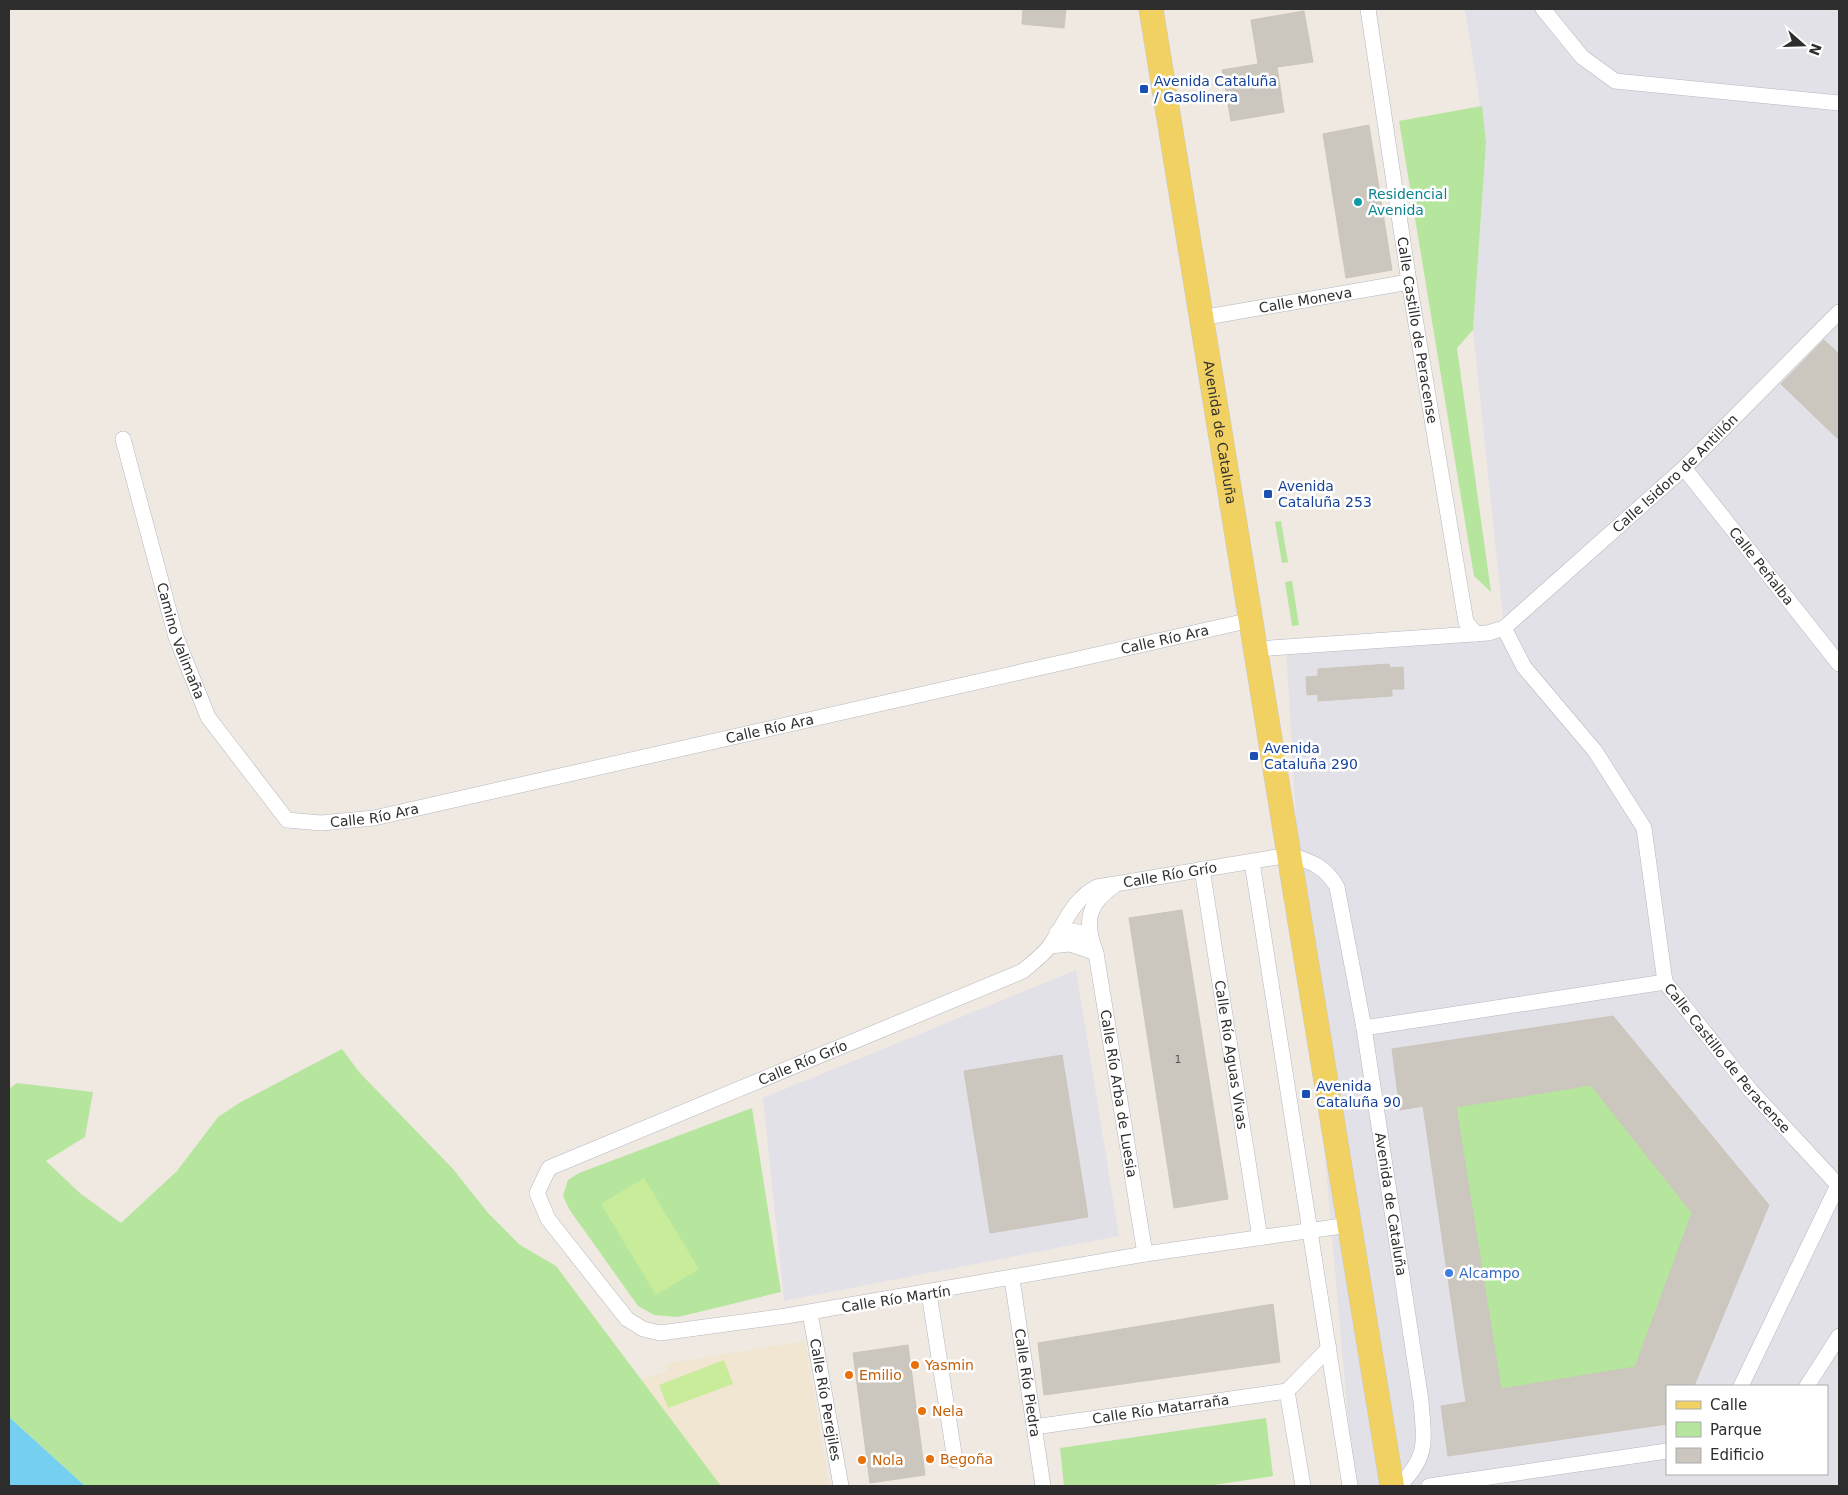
<svg xmlns="http://www.w3.org/2000/svg" width="1848" height="1495" viewBox="0 0 1848 1495" font-family="'DejaVu Sans',sans-serif">
  <rect width="100%" height="100%" fill="#efe9e1"/>
  <path fill="#e3e1e8" fill-rule="evenodd" d="M 1465,9 L 1839,9 L 1839,1486 L 1354,1486 L 1298,851 L 1286,648 L 1504,628 L 1473,330 L 1486,143 ZM 1667,1386 L 1827,1386 L 1827,1474 L 1667,1474 Z
    M 1076,970 L 1119,1236 L 784,1301 L 763,1098 Z"/>
  <path fill="#f0e6d1" d="M 805,1341 L 829,1486 L 720,1486 L 639,1379 L 667,1372 L 666,1364 Z"/>
  <path fill="#b6e59e" d="M 1482,106 L 1486,143 L 1473,330 L 1457,348 L 1491,592 L 1474,576 L 1399,121 Z
    M 1281,521 L 1288,562 L 1282,563 L 1275,522 Z
    M 1292,581 L 1299,625 L 1292,626 L 1285,582 Z
    M 342,1049 L 360,1073 L 453,1169 L 488,1213 L 520,1245 L 556,1266 L 721,1486 L 85,1486 L 9,1417 L 9,1089 L 17,1083 L 93,1092 L 85,1137 L 46,1161 L 81,1194 L 121,1223 L 177,1171 L 218,1117 L 239,1103 Z
    M 1591,1085 L 1692,1213 L 1635,1367 L 1501,1389 L 1456,1107 Z
    M 752,1108 L 781,1292 L 678,1317 L 654,1315 L 638,1306 L 569,1209 L 563,1196 L 568,1180 L 579,1173 Z
    M 1266,1418 L 1273,1476 L 1208,1486 L 1064,1486 L 1060,1448 Z"/>
  <path fill="#c9ec9a" d="M 644,1178 L 699,1269 L 656,1295 L 601,1204 Z
    M 724,1360 L 733,1384 L 668,1408 L 659,1385 Z"/>
  <path fill="#75cff0" d="M 9,1417 L 85,1486 L 9,1486 Z"/>
  <path fill="#cbc7bf" stroke="#cbc5ba" fill-rule="evenodd" d="M 1023,9 L 1066,9 L 1064,28 L 1022,24 Z
    M 1304,11 L 1313,62 L 1277,67 L 1284,112 L 1231,121 L 1222,70 L 1258,64 L 1251,20 Z
    M 1369,125 L 1392,270 L 1346,278 L 1323,134 Z
    M 1824,340 L 1839,354 L 1839,440 L 1781,384 Z
    M 1389,664 L 1390,668 L 1403,667 L 1404,689 L 1392,689 L 1392,696 L 1318,701 L 1318,694 L 1307,695 L 1306,677 L 1318,676 L 1318,669 Z
    M 1182,910 L 1228,1199 L 1174,1208 L 1129,918 Z
    M 1613,1016 L 1769,1205 L 1694,1386 L 1667,1386 L 1667,1424 L 1448,1456 L 1441,1406 L 1466,1402 L 1423,1106 L 1400,1110 L 1392,1049 ZM 1591,1085 L 1692,1213 L 1635,1367 L 1501,1389 L 1456,1107 Z
    M 1062,1055 L 1088,1217 L 990,1233 L 964,1071 Z
    M 1273,1304 L 1280,1362 L 1044,1395 L 1038,1343 Z
    M 908,1345 L 925,1475 L 870,1483 L 853,1353 Z"/>
  <g fill="none" stroke-linecap="round" stroke-linejoin="round">
    <defs>
      <g id="street">
        <path id="s1" d="M 1368,9 L 1409,282 L 1466,622 L 1476,634"/>
        <path d="M 1543,9 L 1582,57 L 1615,81 L 1839,103"/>
        <path id="s2" d="M 1201,318 L 1409,282"/>
        <path id="s3" d="M 123,439 L 176,637 L 208,717 L 287,820 L 321,823 L 374,818 L 1251,620"/>
        <path id="s4" d="M 1684,468 L 1839,664"/>
        <path id="s5" d="M 1504,628 L 1524,667 L 1595,751 L 1644,828 L 1665,982 L 1751,1091 L 1838,1185"/>
        <path id="s6" d="M 1256,649 L 1488,633 L 1504,628 L 1684,468 L 1839,312"/>
        <path d="M 1252,862 L 1350,1486"/>
        <path id="s7" d="M 1202,869 L 1260,1238"/>
        <path id="s8" d="M 1115,885 C 1087,904 1084,922 1096,953 L 1145,1254"/>
        <path d="M 1057,932 L 1066,930 L 1088,934"/>
        <path d="M 1050,946 L 1070,944 L 1096,953"/>
        <path d="M 1364,1028 L 1665,982"/>
        <path id="s9" d="M 1349,1225 L 1145,1254 L 786,1316 L 660,1333 L 643,1329 L 627,1319 L 548,1219 L 537,1193 L 549,1168 L 1023,971 C 1032,963 1042,956 1049,947 C 1064,926 1072,899 1097,887 L 1289,855 C 1311,861 1326,867 1337,887 L 1364,1028 L 1421,1401 C 1424,1441 1429,1456 1399,1486"/>
        <path id="s10" d="M 1012,1279 L 1043,1486"/>
        <path d="M 929,1293 L 955,1460"/>
        <path id="s11" d="M 810,1313 L 841,1486"/>
        <path d="M 1741,1386 L 1839,1183"/>
        <path d="M 1807,1386 L 1839,1336"/>
        <path d="M 1287,1391 L 1303,1486"/>
        <path id="s12" d="M 1034,1427 L 1287,1391 L 1329,1348"/>
        <path d="M 1429,1486 L 1667,1451"/>
      </g>
      <g id="primary">
        <path id="s13" d="M 1151,9 L 1392,1486"/>
      </g>
    </defs>
    <use href="#street" stroke="#b4b7c1" stroke-width="16"/>
    <use href="#primary" stroke="#c9c9c9" stroke-width="25"/>
    <use href="#street" stroke="#fff" stroke-width="15"/>
    <use href="#primary" stroke="#f2d163" stroke-width="24"/>
  </g>
  <g fill="#1a4fb4" stroke="#fff" stroke-width="2">
    <rect x="1139" y="84" width="10" height="10" rx="2.5"/>
    <rect x="1263" y="489" width="10" height="10" rx="2.5"/>
    <rect x="1249" y="751" width="10" height="10" rx="2.5"/>
    <rect x="1301" y="1089" width="10" height="10" rx="2.5"/>
  </g>
  <circle fill="#0f9aa8" stroke="#fff" stroke-width="2" cx="1358" cy="202" r="5"/>
  <circle fill="#3f7fe0" stroke="#fff" stroke-width="2" cx="1449" cy="1273" r="5"/>
  <g fill="#e8710a" stroke="#fff" stroke-width="2">
    <circle cx="915" cy="1365" r="5"/>
    <circle cx="849" cy="1375" r="5"/>
    <circle cx="922" cy="1411" r="5"/>
    <circle cx="930" cy="1459" r="5"/>
    <circle cx="862" cy="1460" r="5"/>
  </g>
  <g text-anchor="middle" stroke-width="5" stroke-linejoin="round" paint-order="stroke">
    <g font-size="11" fill="#555452">
      <text x="1178" y="1063">1</text>
    </g>
    <g font-size="14" fill="#164399" stroke="#fff" text-anchor="start">
      <text x="1154" y="86">Avenida Cataluña<tspan x="1154" dy="16">/ Gasolinera</tspan></text>
      <text x="1278" y="491">Avenida<tspan x="1278" dy="16">Cataluña 253</tspan></text>
      <text x="1264" y="753">Avenida<tspan x="1264" dy="16">Cataluña 290</tspan></text>
      <text x="1316" y="1091">Avenida<tspan x="1316" dy="16">Cataluña 90</tspan></text>
    </g>
    <g font-size="14" fill="#0d838f" stroke="#fff" text-anchor="start">
      <text x="1368" y="199">Residencial<tspan x="1368" dy="16">Avenida</tspan></text>
    </g>
    <g font-size="14" fill="#2e2e2e" stroke="#fff">
      <text dy="5" stroke="none"><textPath href="#s2" startOffset="106">Calle Moneva</textPath></text>
      <text dy="5" stroke="none"><textPath href="#s1" startOffset="325">Calle Castillo de Peracense</textPath></text>
      <text dy="5" stroke="none"><textPath href="#s13" startOffset="429">Avenida de Cataluña</textPath></text>
      <text dy="5" stroke="none"><textPath href="#s6" startOffset="480">Calle Isidoro de Antillón</textPath></text>
      <text dy="5" stroke="none"><textPath href="#s4" startOffset="125">Calle Peñalba</textPath></text>
      <text dy="5" stroke="none"><textPath href="#s3" startOffset="1319">Calle Río Ara</textPath></text>
      <text dy="5" stroke="none"><textPath href="#s3" startOffset="210">Camino Valimaña</textPath></text>
      <text dy="5" stroke="none"><textPath href="#s3" startOffset="914">Calle Río Ara</textPath></text>
      <text dy="5" stroke="none"><textPath href="#s3" startOffset="509">Calle Río Ara</textPath></text>
      <text dy="5" stroke="none"><textPath href="#s9" startOffset="1618">Calle Río Grío</textPath></text>
      <text dy="5" stroke="none"><textPath href="#s7" startOffset="188">Calle Río Aguas Vivas</textPath></text>
      <text dy="5" stroke="none"><textPath href="#s5" startOffset="499">Calle Castillo de Peracense</textPath></text>
      <text dy="5" stroke="none"><textPath href="#s9" startOffset="1192">Calle Río Grío</textPath></text>
      <text dy="5" stroke="none"><textPath href="#s8" startOffset="221">Calle Río Arba de Luesia</textPath></text>
      <text dy="5" stroke="none"><textPath href="#s9" startOffset="2120">Avenida de Cataluña</textPath></text>
      <text transform="translate(896 1299) rotate(-9)" y="5">Calle Río Martín</text>
      <text dy="5" stroke="none"><textPath href="#s10" startOffset="105">Calle Río Piedra</textPath></text>
      <text dy="5" stroke="none"><textPath href="#s11" startOffset="88">Calle Río Perejiles</textPath></text>
      <text dy="5" stroke="none"><textPath href="#s12" startOffset="128">Calle Río Matarraña</textPath></text>
    </g>
    <g font-size="14" fill="#366cbe" stroke="#fff" text-anchor="start">
      <text x="1459" y="1278">Alcampo</text>
    </g>
    <g font-size="14" fill="#c56008" stroke="#fff" text-anchor="start">
      <text x="925" y="1370">Yasmin</text>
      <text x="859" y="1380">Emilio</text>
      <text x="932" y="1416">Nela</text>
      <text x="940" y="1464">Begoña</text>
      <text x="872" y="1465">Nola</text>
    </g>
  </g>
  <rect width="1848" height="1495" fill="none" stroke="#2e2e2e" stroke-width="20"/>
  <rect x="1666" y="1385" width="162" height="90" fill="#ffffff" stroke="#ababab"/>
  <rect x="1676" y="1401" width="25" height="8" fill="#f2d163" stroke="#ababab"/>
  <text x="1710" y="1410" font-size="15" fill="#2e2e2e">Calle</text>
  <rect x="1676" y="1422" width="25" height="15" fill="#b6e59e" stroke="#ababab"/>
  <text x="1710" y="1435" font-size="15" fill="#2e2e2e">Parque</text>
  <rect x="1676" y="1448" width="25" height="15" fill="#cbc7bf" stroke="#ababab"/>
  <text x="1710" y="1460" font-size="15" fill="#2e2e2e">Edificio</text>
  <g transform="translate(1803 45) rotate(110)" stroke="#ffffff" stroke-width="4" paint-order="stroke">
  <path d="M0-4L9 19L0 12L-9 19Z" fill="#2e2e2e"/>
  <text y="-8" font-size="14" font-weight="bold" text-anchor="middle" fill="#2e2e2e">N</text>
  </g>
</svg>
